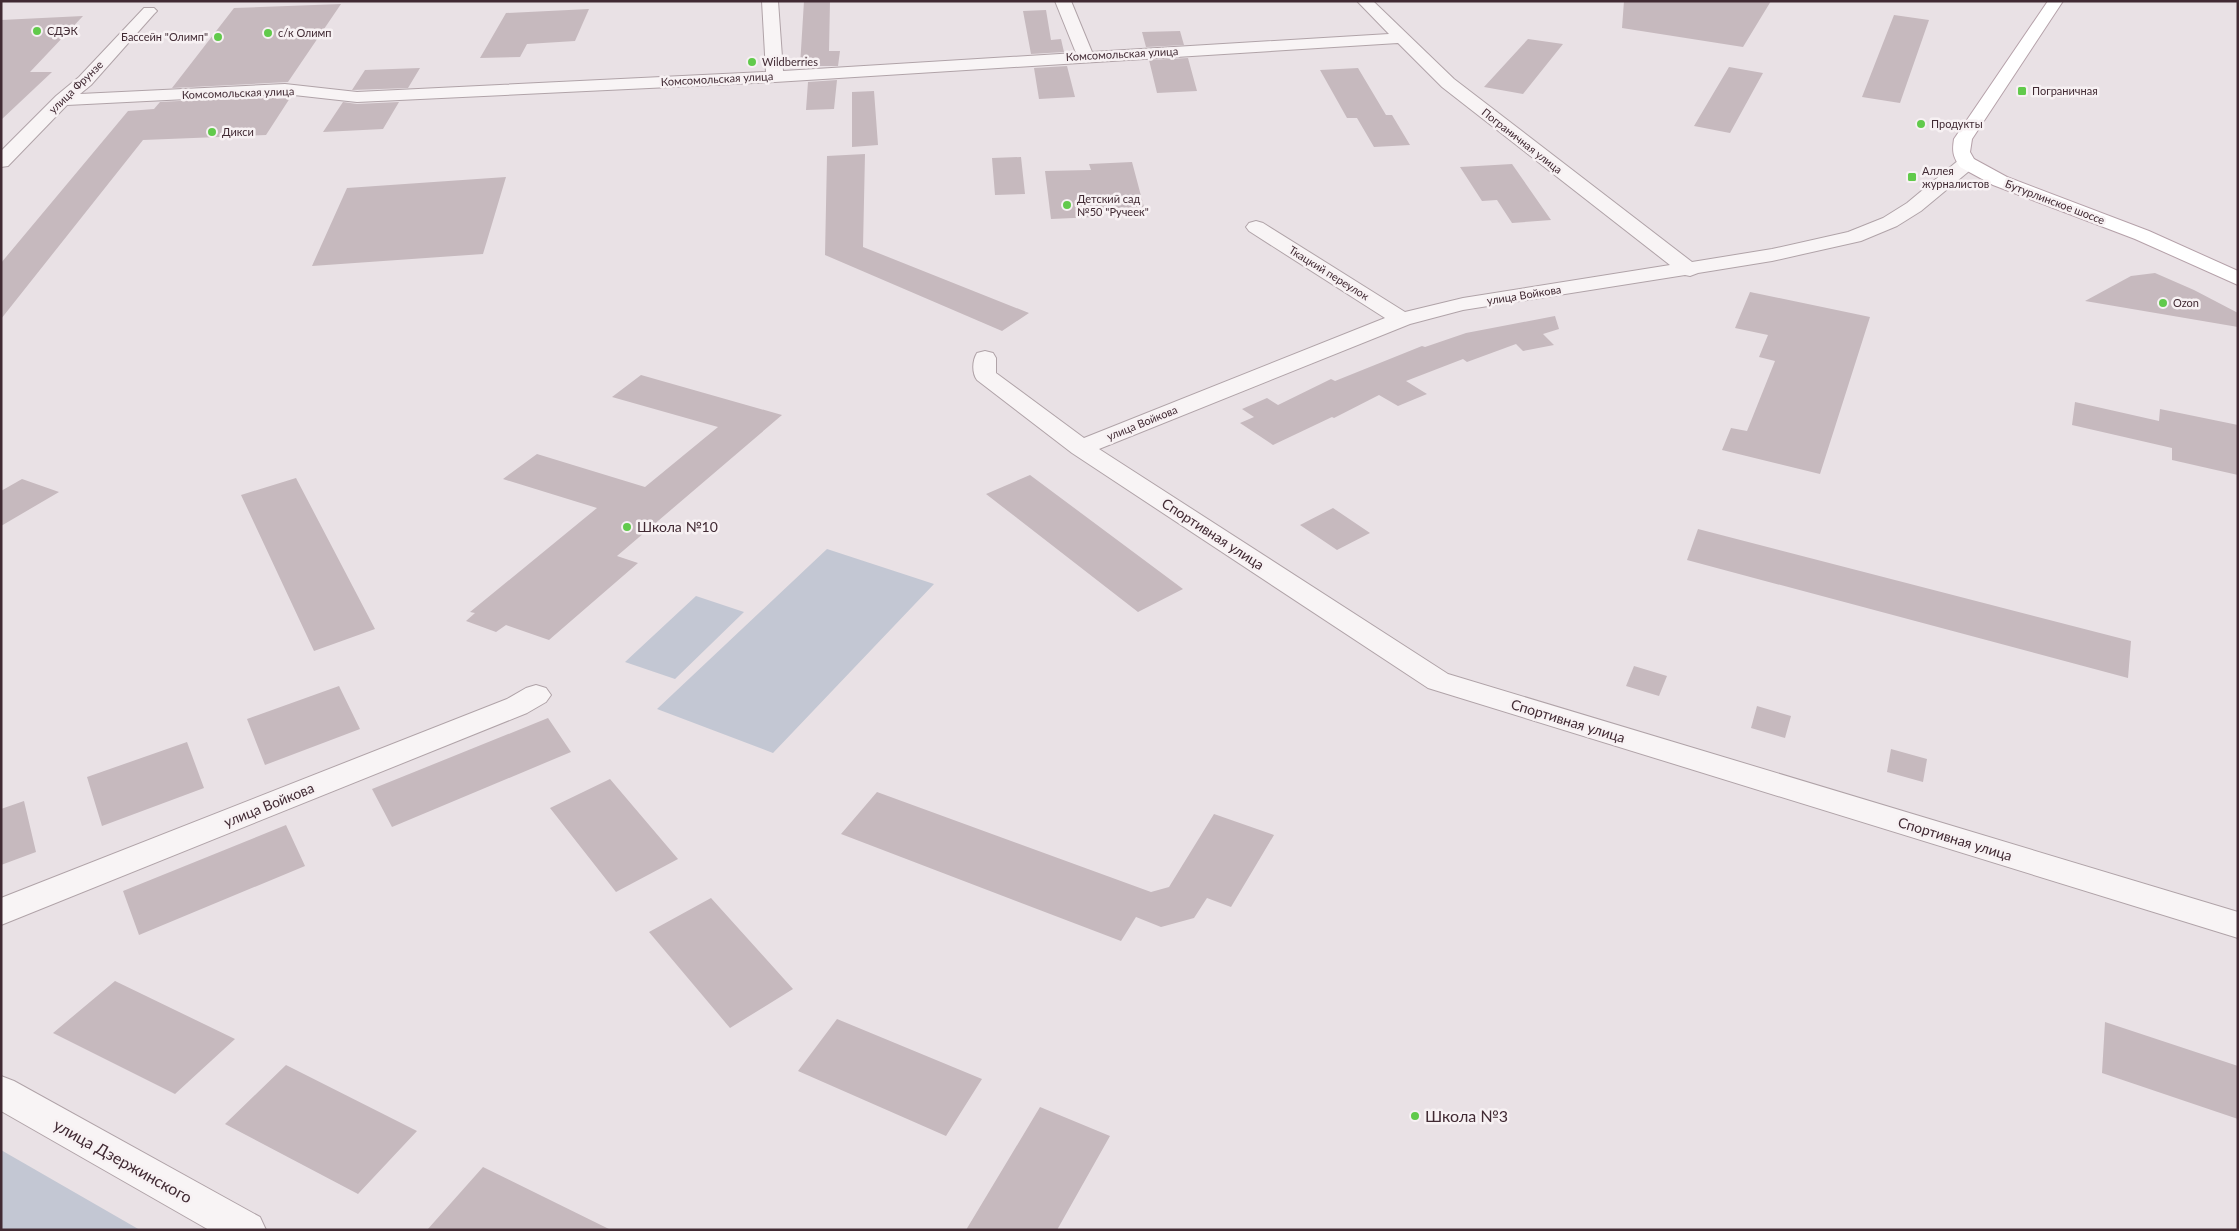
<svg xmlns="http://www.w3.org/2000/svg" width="2239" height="1231" viewBox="0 0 2239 1231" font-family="Lato,sans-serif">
  <rect width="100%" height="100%" fill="#e9e1e5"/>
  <path fill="#c3c7d3" d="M 827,549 L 934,584 L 773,753 L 657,709 Z
    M 696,596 L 744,612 L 675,679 L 625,662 Z
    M 1,1150 L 140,1230 L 1,1230 Z"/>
  <path fill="#c6b9be" d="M 804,1 L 830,1 L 829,51 L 840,51 L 838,66 L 800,66 Z
    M 1624,1 L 1771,1 L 1743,47 L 1622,28 Z
    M 341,4 L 288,82 L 172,88 L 234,8 Z
    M 589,9 L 575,41 L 527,44 L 520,57 L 480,58 L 506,13 Z
    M 1046,10 L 1051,40 L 1061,39 L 1064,52 L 1031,54 L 1023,11 Z
    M 1894,15 L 1929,20 L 1900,103 L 1862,97 Z
    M 83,16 L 30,72 L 52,72 L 1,120 L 1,20 Z
    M 1180,31 L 1184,45 L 1146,47 L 1142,32 Z
    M 1528,39 L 1563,44 L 1523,94 L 1484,87 Z
    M 1188,58 L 1197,91 L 1157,93 L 1149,60 Z
    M 1067,66 L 1075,97 L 1039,99 L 1034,68 Z
    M 1729,67 L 1763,73 L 1730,133 L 1694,126 Z
    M 420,68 L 408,88 L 352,90 L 365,70 Z
    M 1358,68 L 1386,115 L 1392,115 L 1410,145 L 1374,147 L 1357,118 L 1347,118 L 1320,70 Z
    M 837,80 L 834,109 L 806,110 L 808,82 Z
    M 874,91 L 878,145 L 852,147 L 852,92 Z
    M 278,96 L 276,99 L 290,98 L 266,135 L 143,140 L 1,319 L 1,263 L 128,111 L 154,109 L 160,102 Z
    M 343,102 L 357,104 L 399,102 L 383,129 L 323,132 Z
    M 865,154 L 863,247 L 1029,313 L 1002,331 L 825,255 L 827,156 Z
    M 1021,157 L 1025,194 L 995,195 L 992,158 Z
    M 1132,162 L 1144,207 L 1094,209 L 1096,217 L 1051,219 L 1045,171 L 1091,170 L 1089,164 Z
    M 1512,164 L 1551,220 L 1512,223 L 1497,200 L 1482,201 L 1460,167 Z
    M 506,177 L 483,254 L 312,266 L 347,188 Z
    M 2155,273 L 2194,290 L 2238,313 L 2238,327 L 2085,301 L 2131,276 Z
    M 1750,292 L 1870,317 L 1820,474 L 1722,450 L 1731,428 L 1747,431 L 1775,361 L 1759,357 L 1768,335 L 1735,328 Z
    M 1555,316 L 1559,329 L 1543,334 L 1554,345 L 1523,351 L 1516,344 L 1467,362 L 1463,359 L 1406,381 L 1427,394 L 1398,406 L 1379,395 L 1334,418 L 1332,417 L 1273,445 L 1240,423 L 1254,417 L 1242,409 L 1267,398 L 1278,405 L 1331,379 L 1335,381 L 1422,346 L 1425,347 L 1466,333 Z
    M 641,375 L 782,415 L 617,556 L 638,563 L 549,640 L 506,625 L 496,632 L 466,621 L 475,613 L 470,612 L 597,508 L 503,479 L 537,454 L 645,487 L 718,427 L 612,397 Z
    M 2075,402 L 2159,421 L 2160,409 L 2238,425 L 2238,475 L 2172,460 L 2172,448 L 2072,425 Z
    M 1030,475 L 1183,589 L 1138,612 L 986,494 Z
    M 296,478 L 375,629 L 314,651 L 241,495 Z
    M 22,479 L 59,492 L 1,526 L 1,491 Z
    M 1333,508 L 1370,533 L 1337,550 L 1300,525 Z
    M 1698,529 L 2131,641 L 2128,678 L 1687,560 Z
    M 1634,666 L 1667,676 L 1659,696 L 1626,686 Z
    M 339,686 L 360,729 L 265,765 L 247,719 Z
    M 1757,706 L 1791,716 L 1785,738 L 1751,728 Z
    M 548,718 L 571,752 L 392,827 L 372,789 Z
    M 187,742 L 204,788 L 102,826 L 87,777 Z
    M 1891,749 L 1927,759 L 1923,782 L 1887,772 Z
    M 610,779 L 678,859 L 616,892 L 550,808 Z
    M 877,792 L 1151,892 L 1169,887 L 1214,814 L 1274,835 L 1231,907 L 1207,898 L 1194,918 L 1161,927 L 1136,917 L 1121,941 L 841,834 Z
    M 24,801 L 36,852 L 1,865 L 1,809 Z
    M 286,825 L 305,866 L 139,935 L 123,891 Z
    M 711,898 L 793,989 L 730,1028 L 649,932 Z
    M 115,981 L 235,1039 L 175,1094 L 53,1033 Z
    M 837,1019 L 982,1079 L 946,1136 L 798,1071 Z
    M 2105,1022 L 2238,1066 L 2238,1119 L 2102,1073 Z
    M 286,1065 L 417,1131 L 358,1194 L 225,1124 Z
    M 1040,1107 L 1110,1136 L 1057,1230 L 966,1230 Z
    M 483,1167 L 611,1230 L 427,1230 Z"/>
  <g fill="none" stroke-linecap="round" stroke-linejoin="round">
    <defs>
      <path id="minor" d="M 762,1 L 778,1 L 783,71 L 1076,53 L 1055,1 L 1071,1 L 1092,52 L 1389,34 L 1357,1 L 1373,1 L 1454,79 L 1692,262 L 1772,249 L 1848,232 L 1883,218 L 1907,203 L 1960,159 L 1967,157 L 1974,159 L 1976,163 L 1974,167 L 1921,211 L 1897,226 L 1861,241 L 1772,261 L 1698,273 L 1690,276 L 1685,275 L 1463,310 L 1410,324 L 1099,449 L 1448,674 L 2238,912 L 2238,938 L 1428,688 L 1072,453 L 977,380 C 972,373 972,361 977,353 L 985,351 L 993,353 L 996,358 L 996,373 L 1084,438 L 1385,318 L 1249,231 L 1246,227 L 1249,223 L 1256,221 L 1263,223 L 1405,312 L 1463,298 L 1670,265 L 1442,87 L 1398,43 L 775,82 L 357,102 L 285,94 L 67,105 L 8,166 L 1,167 L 1,151 L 56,96 L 79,77 L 144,8 L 154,8 L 157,11 L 154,14 L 91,85 L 80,94 L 285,84 L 357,92 L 766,72 Z
        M 536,685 L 546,688 L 551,695 L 546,702 L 527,713 L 1,925 L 1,898 L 507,699 L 526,688 Z
        M 1,1076 L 14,1081 L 260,1217 L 266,1230 L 209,1230 L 1,1111 Z"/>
      <path id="major" d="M 2048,1 L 2063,1 L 1972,139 L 1970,152 L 1974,159 L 2007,177 L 2149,231 L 2238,271 L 2238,285 L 2135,239 L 1993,185 L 1960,167 C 1953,156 1952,152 1954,139 Z"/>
    </defs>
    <use href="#minor" stroke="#b0a3a8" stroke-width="2"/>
    <use href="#major" stroke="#b5a1a9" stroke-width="2"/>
    <use href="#minor" fill="#f8f4f5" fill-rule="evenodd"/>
    <use href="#major" fill="#fff" fill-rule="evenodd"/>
  </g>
  <g fill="#61ca4b" stroke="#f7f1f3" stroke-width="2">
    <circle cx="37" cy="31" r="5"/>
    <circle cx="268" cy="33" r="5"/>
    <circle cx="218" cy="37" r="5"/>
    <circle cx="752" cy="62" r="5"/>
    <rect x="2017" y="86" width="10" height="10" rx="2.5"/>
    <circle cx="1921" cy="124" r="5"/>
    <circle cx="212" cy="132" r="5"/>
    <rect x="1907" y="172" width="10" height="10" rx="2.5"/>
    <circle cx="1067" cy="205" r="5"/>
    <circle cx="2163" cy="303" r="5"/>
    <circle cx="627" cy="527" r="5"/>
    <circle cx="1415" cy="1116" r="5"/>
  </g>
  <g text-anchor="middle" stroke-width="5" stroke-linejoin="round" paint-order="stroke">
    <g font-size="11" fill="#412a33" stroke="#f7f1f3" text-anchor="start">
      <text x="47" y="35">СДЭК</text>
      <text x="278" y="37">с/к Олимп</text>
      <text x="208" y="41" text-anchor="end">Бассейн "Олимп"</text>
      <text x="762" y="66">Wildberries</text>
      <text x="2032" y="95">Пограничная</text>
      <text x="1931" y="128">Продукты</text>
      <text x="222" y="136">Дикси</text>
      <text x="1922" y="175">Аллея<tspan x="1922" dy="13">журналистов</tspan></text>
      <text x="1077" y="203">Детский сад<tspan x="1077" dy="13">№50 "Ручеек"</tspan></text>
      <text x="2173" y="307">Ozon</text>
    </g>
    <g font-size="11" fill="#412a33" stroke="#f7f1f3">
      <text transform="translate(1122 54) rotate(-3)" y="4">Комсомольская улица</text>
      <text transform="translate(717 79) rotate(-3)" y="4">Комсомольская улица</text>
      <text transform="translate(76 87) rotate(-44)" y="4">улица Фрунзе</text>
      <text transform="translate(238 93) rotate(-2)" y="4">Комсомольская улица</text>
      <text transform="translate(1522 141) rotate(38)" y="4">Пограничная улица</text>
      <text transform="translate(2055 202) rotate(21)" y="4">Бутурлинское шоссе</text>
      <text transform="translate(1329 273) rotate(32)" y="4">Ткацкий переулок</text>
      <text transform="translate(1524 295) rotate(-9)" y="4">улица Войкова</text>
      <text transform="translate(1142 423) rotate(-22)" y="4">улица Войкова</text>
    </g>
    <g font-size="14" fill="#412a33" stroke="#f7f1f3" text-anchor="start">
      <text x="637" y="532">Школа №10</text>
    </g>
    <g font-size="14" fill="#412a33" stroke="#f7f1f3">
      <text transform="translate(1213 534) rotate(33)" y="5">Спортивная улица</text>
      <text transform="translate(1568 721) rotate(17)" y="5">Спортивная улица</text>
      <text transform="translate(269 805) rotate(-22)" y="5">улица Войкова</text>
      <text transform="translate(1955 839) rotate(17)" y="5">Спортивная улица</text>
    </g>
    <g font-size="16" fill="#412a33" stroke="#f7f1f3" text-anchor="start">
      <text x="1425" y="1122">Школа №3</text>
    </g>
    <g font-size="16" fill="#412a33" stroke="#f7f1f3">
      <text transform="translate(123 1161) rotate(29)" y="6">улица Дзержинского</text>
    </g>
  </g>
  <rect width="2239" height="1231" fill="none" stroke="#412a33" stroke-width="5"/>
</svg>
